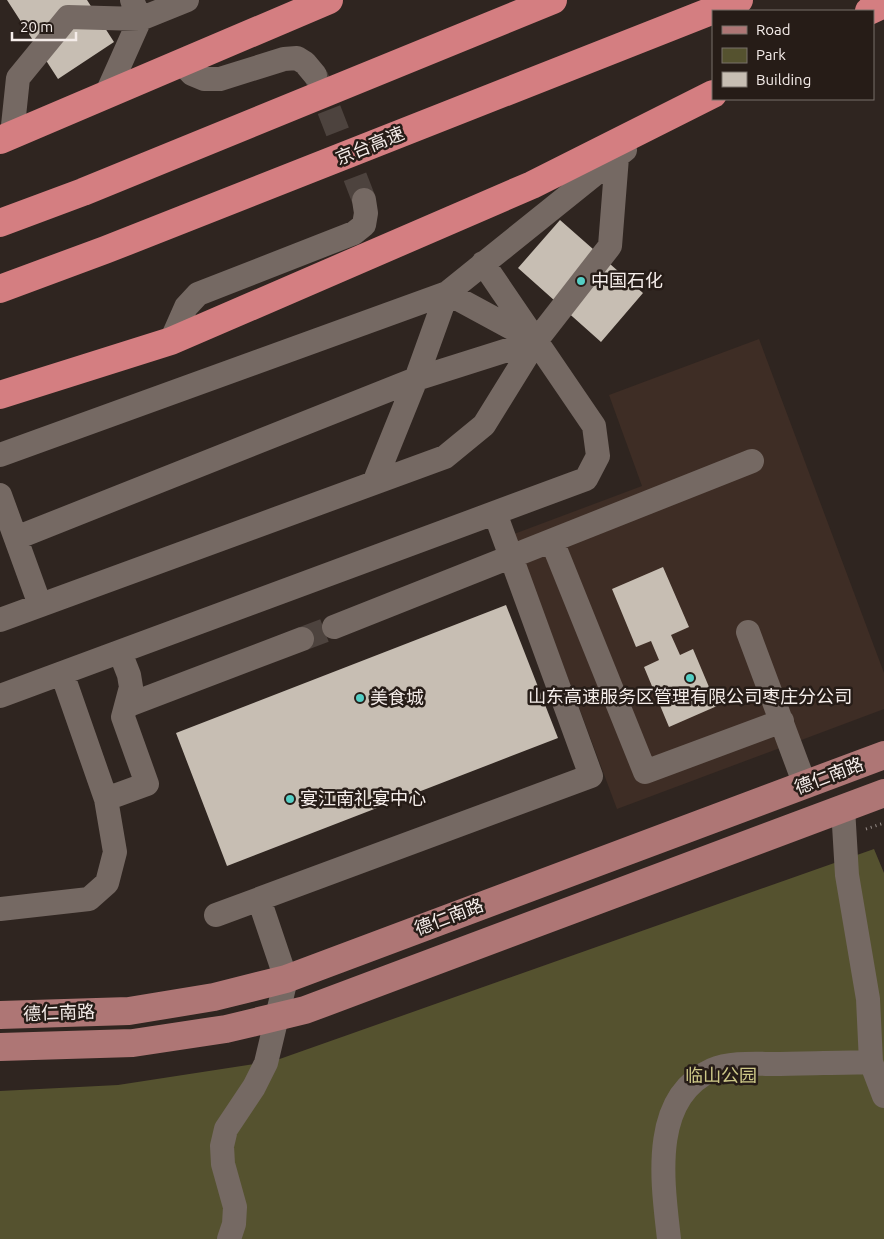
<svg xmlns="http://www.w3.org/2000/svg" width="884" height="1239" viewBox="0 0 884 1239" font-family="Ubuntu,'Noto Sans SC',sans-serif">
  <rect width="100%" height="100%" fill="#2f2520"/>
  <path fill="#3e2d25" d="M 759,339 L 884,673 L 884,709 L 617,809 L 514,534 L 642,486 L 609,395 Z"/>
  <path fill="#55522f" d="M 874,849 L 884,873 L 884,1239 L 0,1239 L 0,1091 L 118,1085 L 274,1061 Z"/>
  <path fill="#c7beb3" d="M 7,0 L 87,0 L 114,42 L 58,79 Z
    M 560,220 L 643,293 L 601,342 L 518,268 Z
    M 663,567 L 689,627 L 671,635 L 680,655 L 693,649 L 717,706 L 669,727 L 644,667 L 659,660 L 651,641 L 636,647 L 612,589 Z
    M 506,605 L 558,738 L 227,866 L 176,733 Z"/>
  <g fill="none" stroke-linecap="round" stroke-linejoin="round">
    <path stroke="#4d433e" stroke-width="24" stroke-dasharray="24 12" stroke-linecap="butt" d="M 316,76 L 364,200
      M 302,639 L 334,627"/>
    <path stroke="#958c88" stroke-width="3" stroke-dasharray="1 4" stroke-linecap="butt" d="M 866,829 L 884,823"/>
    <path stroke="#756963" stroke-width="24" d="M 181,62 L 192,74 L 204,79 L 220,79 L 284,59 L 297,58 L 305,63 L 315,75
      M 107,93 L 140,19 L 132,0
      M 12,135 L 18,78 L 68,17 L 140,19 L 187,0
      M 171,341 L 186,307 L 198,294 L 354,233 L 364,225 L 366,213 L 364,200
      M 0,455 L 447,293 L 625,150
      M 374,483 L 416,379 L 447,293 L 532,339
      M 0,495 L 40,605
      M 16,538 L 416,379 L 536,341
      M 552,541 L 645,772 L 782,721
      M 0,620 L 445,457 L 484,425 L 536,341 L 610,246 L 617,157
      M 334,627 L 752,461
      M 748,632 L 805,785
      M 0,696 L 586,479 L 598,456 L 594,426 L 483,263
      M 126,706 L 302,639
      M 106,799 L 147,784 L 123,717 L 131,687 L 129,675 L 120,652
      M 843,808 L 847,875 L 868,999 L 871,1062 L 884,1096
      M 0,909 L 89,899 L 107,883 L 115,852 L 106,799 L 62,673
      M 216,915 L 591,776 L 495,513
      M 229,1239 L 234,1224 L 235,1207 L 223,1164 L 222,1146 L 226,1129 L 254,1087 L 266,1063 L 286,979 L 259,899
      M 669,1239 C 663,1185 649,1098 712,1070 C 731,1062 755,1064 776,1064 C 807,1063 839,1063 871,1062"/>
    <path stroke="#ae7675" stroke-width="28" d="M 0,1015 L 129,1011 L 214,997 L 286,979 L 884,755
      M 0,1047 L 133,1043 L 226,1029 L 305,1010 L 884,793"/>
    <path stroke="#d47e81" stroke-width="28" d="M 869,11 L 884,4
      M 0,140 L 329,0
      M 0,223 L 83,192 L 553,0
      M 0,289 L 105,250 L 739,0
      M 0,395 L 171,341 L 532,185 L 713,94"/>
  </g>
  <g fill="#55cec5" stroke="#261c17" stroke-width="2">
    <circle cx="581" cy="281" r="5"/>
    <circle cx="690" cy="678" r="5"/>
    <circle cx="360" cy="698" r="5"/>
    <circle cx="290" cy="799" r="5"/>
  </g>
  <g text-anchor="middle" stroke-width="5" stroke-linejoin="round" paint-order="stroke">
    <g font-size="18" fill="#f5edea" stroke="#261c17">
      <text transform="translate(370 146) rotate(-22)" y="6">京台高速</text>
      <text transform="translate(829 776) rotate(-21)" y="6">德仁南路</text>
      <text transform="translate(449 917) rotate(-21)" y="6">德仁南路</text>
      <text transform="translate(59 1013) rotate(-2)" y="6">德仁南路</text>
    </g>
    <g font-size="18" fill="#f5edea" stroke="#261c17" text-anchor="start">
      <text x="591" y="287">中国石化</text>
      <text x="690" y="703" text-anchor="middle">山东高速服务区管理有限公司枣庄分公司</text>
      <text x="370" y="704">美食城</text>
      <text x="300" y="805">宴江南礼宴中心</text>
    </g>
    <g font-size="18" fill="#cec888" stroke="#261c17">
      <text x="721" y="1082">临山公园</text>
    </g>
  </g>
  <rect x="712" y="10" width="162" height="90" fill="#261c17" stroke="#79706b"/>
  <rect x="722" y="26" width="25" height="8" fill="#ae7675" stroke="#79706b"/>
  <text x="756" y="35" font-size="15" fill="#f5edea">Road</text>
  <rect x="722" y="48" width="25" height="15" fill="#55522f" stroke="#79706b"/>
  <text x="756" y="60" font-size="15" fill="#f5edea">Park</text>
  <rect x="722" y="72" width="25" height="15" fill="#c7beb3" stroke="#79706b"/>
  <text x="756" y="85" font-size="15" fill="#f5edea">Building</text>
  <path d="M12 32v8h64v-8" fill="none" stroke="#f5edea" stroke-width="2.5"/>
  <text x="20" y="32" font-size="15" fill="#f5edea" stroke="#261c17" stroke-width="4" paint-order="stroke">20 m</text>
</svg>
